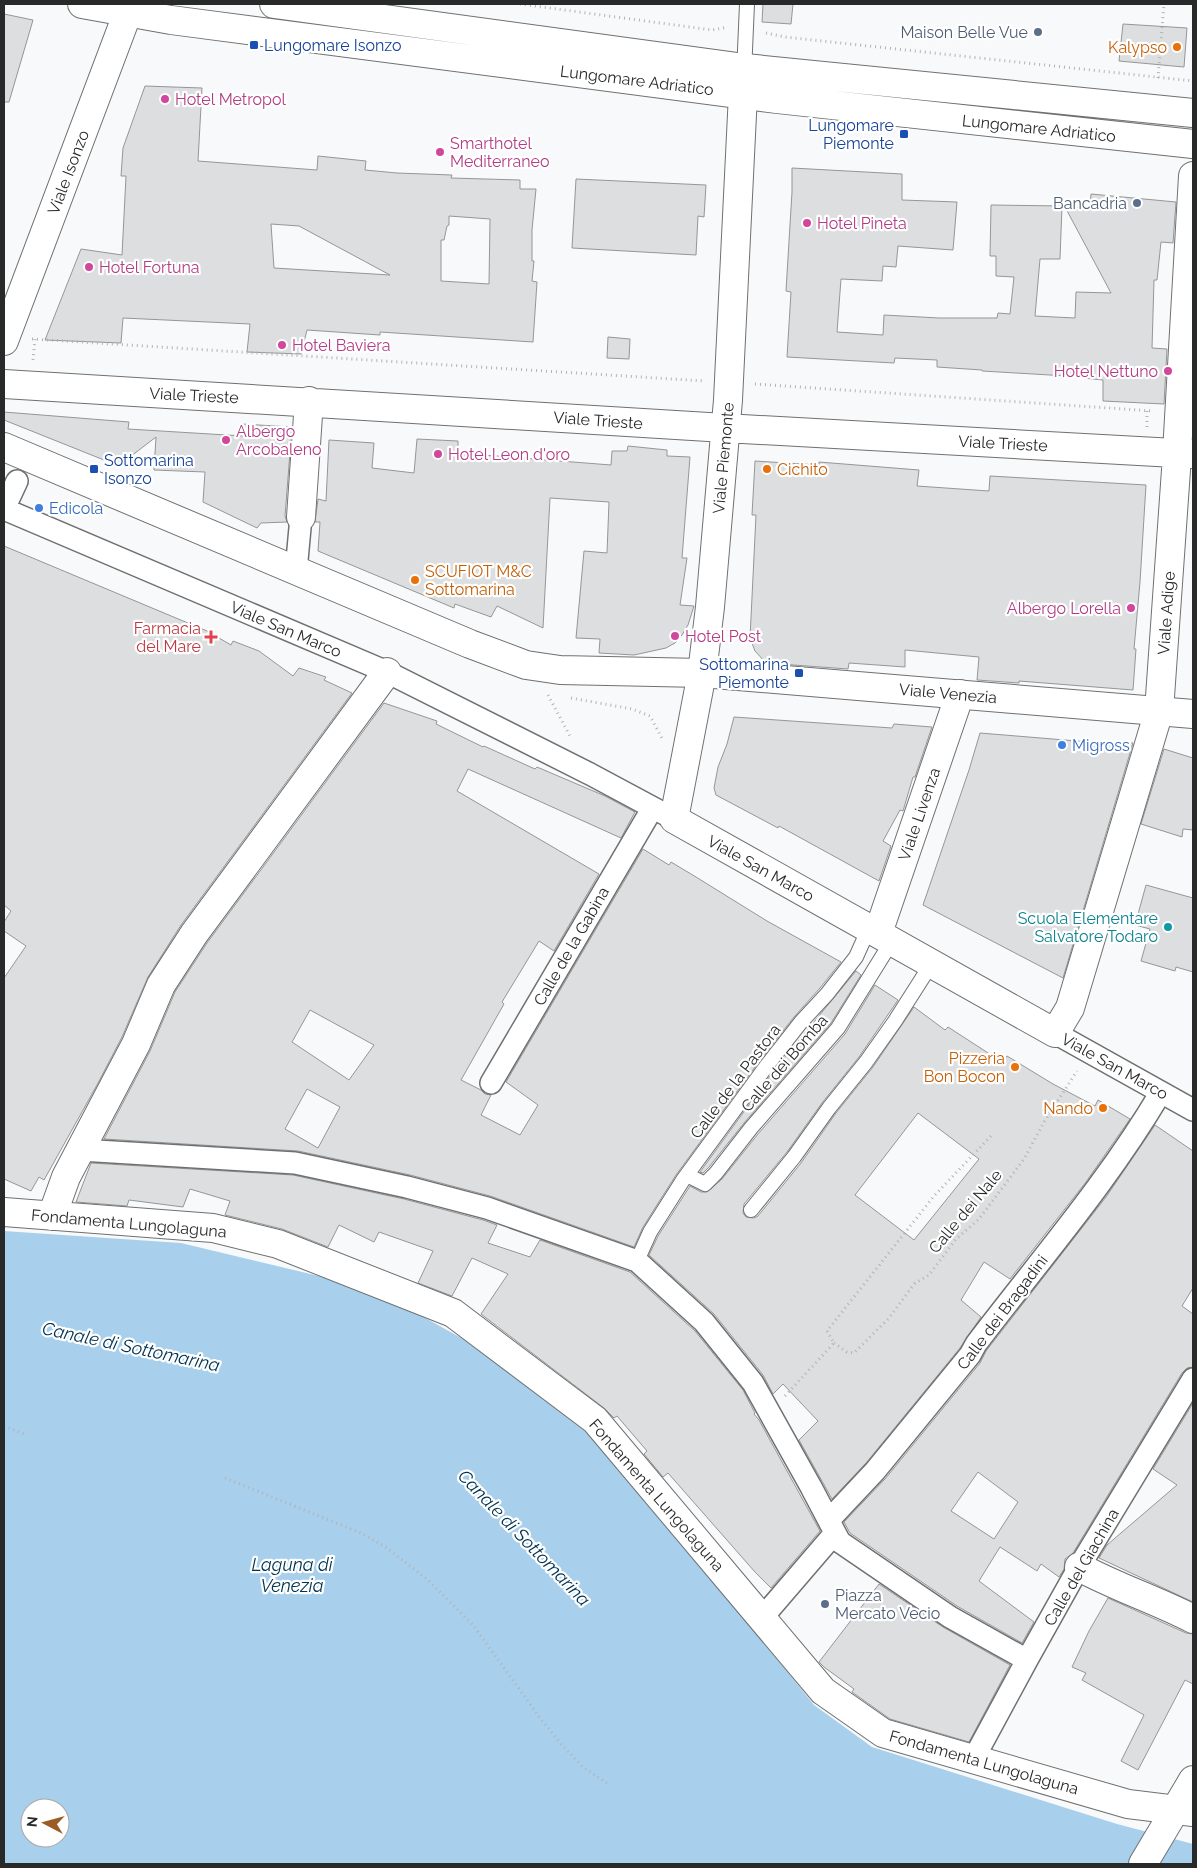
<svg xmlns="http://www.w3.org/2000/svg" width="1197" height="1868" viewBox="0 0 1197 1868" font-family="Raleway,sans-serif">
  <rect width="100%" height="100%" fill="#f8f9fa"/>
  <path fill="#a8cfec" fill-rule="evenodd" d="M 4,1231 L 181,1243 L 373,1289 L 492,1355 L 612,1453 L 814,1705 L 872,1747 L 1117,1824 L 1193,1844 L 1193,1864 L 4,1864 ZM 30,1808 L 60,1808 L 60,1838 L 30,1838 Z"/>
  <path fill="#dddedf" stroke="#959697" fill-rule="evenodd" d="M 763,4 L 793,4 L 791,24 L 762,22 Z
    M 4,14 L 33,20 L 9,102 L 4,102 Z
    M 1123,24 L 1187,28 L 1184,67 L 1119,61 Z
    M 145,86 L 202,88 L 198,161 L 317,170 L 318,156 L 366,161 L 365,170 L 397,173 L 452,175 L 451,178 L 520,180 L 520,189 L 536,189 L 532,230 L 532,261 L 534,261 L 532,281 L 537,282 L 533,342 L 380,332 L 380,335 L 307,330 L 301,354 L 247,352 L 250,324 L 123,318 L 121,343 L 45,340 L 81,249 L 122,255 L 126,176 L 121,176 L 123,148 ZM 449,216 L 490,219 L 489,284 L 441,281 L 441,240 L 444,240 L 447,226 L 449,225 ZM 271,224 L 299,226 L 390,275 L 274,268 Z
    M 792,168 L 902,174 L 902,200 L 957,202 L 953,250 L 898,246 L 896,267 L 883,266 L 882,281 L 841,279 L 837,332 L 883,335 L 884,315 L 939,318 L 997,318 L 998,313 L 1010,314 L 1014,277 L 996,276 L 996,256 L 990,256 L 991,205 L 1062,206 L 1060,259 L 1040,259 L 1035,316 L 1075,318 L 1076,292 L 1111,293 L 1065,207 L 1090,207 L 1091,194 L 1176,202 L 1173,243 L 1161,242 L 1157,280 L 1154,280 L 1152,348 L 1167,349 L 1164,404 L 1103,401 L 1103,380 L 1084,378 L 1084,377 L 982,371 L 982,370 L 937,367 L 937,360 L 895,358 L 894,363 L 787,357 L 791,292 L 786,291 L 792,192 Z
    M 576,179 L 706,185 L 704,217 L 698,216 L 696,255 L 572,248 Z
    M 608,337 L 630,339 L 629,359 L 607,358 Z
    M 4,412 L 129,422 L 128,429 L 243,436 L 242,424 L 292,427 L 285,516 L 287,522 L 261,523 L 257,528 L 203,502 L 205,472 L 154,470 L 156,437 L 122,463 L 114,464 L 4,420 Z
    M 417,439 L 458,441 L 458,453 L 611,465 L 612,451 L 627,451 L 628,446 L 667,450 L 667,456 L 690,457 L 682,558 L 687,558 L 680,605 L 694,606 L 688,625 L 682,635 L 675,643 L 666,648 L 634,655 L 599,653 L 600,639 L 576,638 L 584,551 L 607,553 L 609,502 L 550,498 L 543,628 L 497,606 L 491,617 L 455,604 L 454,608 L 318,551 L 320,522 L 315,522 L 318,499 L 326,501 L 329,440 L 374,443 L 372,468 L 414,473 Z
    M 755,461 L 819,465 L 819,462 L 919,470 L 917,486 L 989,491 L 990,476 L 1146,485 L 1140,582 L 1134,649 L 1136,649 L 1133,690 L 1019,681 L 1019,683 L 977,680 L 979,657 L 905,650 L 905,667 L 849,663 L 848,669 L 766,663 L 755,651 L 750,638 L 756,515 L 752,515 Z
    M 4,546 L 207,631 L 231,645 L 233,641 L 259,651 L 293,676 L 299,668 L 326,677 L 324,680 L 352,693 L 181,925 L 148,977 L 122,1037 L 97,1085 L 44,1180 L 39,1177 L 31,1191 L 4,1179 L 4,978 L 26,946 L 4,931 L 4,922 L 11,911 L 4,905 Z
    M 384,703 L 437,721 L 436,724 L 483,747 L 484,746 L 535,769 L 537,767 L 605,796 L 635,812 L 621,838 L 468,769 L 457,791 L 599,874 L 554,951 L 539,941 L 502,1002 L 504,1004 L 461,1080 L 481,1090 L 485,1094 L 491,1095 L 481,1115 L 520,1135 L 538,1105 L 506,1082 L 643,849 L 669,865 L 671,862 L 696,877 L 767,921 L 841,962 L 820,988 L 794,1017 L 761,1059 L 676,1175 L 643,1227 L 634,1247 L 490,1196 L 410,1175 L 298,1151 L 104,1139 L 150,1051 L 175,992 L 207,943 ZM 310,1010 L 374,1045 L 349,1080 L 292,1042 ZM 307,1089 L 340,1107 L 318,1148 L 285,1129 Z
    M 734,717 L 892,728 L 894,724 L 932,727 L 915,777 L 913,777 L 903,811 L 900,810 L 883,841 L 891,846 L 879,881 L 779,826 L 778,828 L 716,795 L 714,788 L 718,767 L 727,744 Z
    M 980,733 L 1089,742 L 1133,743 L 1063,978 L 923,905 L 969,770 Z
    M 1164,749 L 1193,758 L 1193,830 L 1183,829 L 1182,837 L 1141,824 Z
    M 1146,885 L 1193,898 L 1193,972 L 1176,967 L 1175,971 L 1141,961 L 1150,929 L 1135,925 Z
    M 856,971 L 861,975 L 831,1023 L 744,1123 L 709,1167 L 703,1173 L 700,1172 L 775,1069 Z
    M 875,985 L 898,1000 L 859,1057 L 822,1103 L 787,1152 L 744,1204 L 743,1213 L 746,1217 L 754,1218 L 758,1216 L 801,1163 L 836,1113 L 873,1067 L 914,1007 L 945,1030 L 948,1027 L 1002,1062 L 1007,1056 L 1053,1084 L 1095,1106 L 1098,1100 L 1130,1119 L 1086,1182 L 1010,1279 L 984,1262 L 961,1300 L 981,1317 L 960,1348 L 866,1463 L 832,1499 L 799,1440 L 818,1421 L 783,1384 L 773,1394 L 763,1375 L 714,1314 L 649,1255 L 658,1236 L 690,1186 L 701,1192 L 707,1192 L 722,1179 L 758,1134 L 845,1034 ZM 918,1113 L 979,1159 L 914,1240 L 855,1195 Z
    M 1155,1125 L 1193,1151 L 1193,1288 L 1182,1306 L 1193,1314 L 1193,1367 L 1187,1368 L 1182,1373 L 1073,1553 L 1065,1559 L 1064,1569 L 1059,1577 L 1041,1564 L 1037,1571 L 1000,1547 L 979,1581 L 1034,1622 L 1022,1643 L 957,1606 L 850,1533 L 844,1522 L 885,1479 L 980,1363 L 986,1351 L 1106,1197 ZM 978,1472 L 1018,1502 L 994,1539 L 951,1511 Z
    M 91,1163 L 293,1175 L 404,1199 L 483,1220 L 497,1225 L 488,1243 L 530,1257 L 540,1240 L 630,1272 L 695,1331 L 743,1390 L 755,1413 L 754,1414 L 759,1420 L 820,1531 L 771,1588 L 755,1572 L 668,1473 L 663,1477 L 644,1454 L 647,1451 L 617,1416 L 614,1418 L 604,1408 L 481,1314 L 508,1274 L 472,1258 L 452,1296 L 418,1283 L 433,1251 L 379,1232 L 374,1242 L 339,1225 L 328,1247 L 282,1229 L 225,1215 L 230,1201 L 190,1189 L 183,1207 L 129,1200 L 127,1206 L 76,1202 Z
    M 1193,1403 L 1193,1602 L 1099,1558 L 1107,1545 L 1177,1485 L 1153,1469 Z
    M 879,1584 L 943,1627 L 1010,1665 L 969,1742 L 890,1719 L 852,1692 L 854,1689 L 824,1667 L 819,1662 Z
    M 1108,1598 L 1186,1633 L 1193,1634 L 1193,1684 L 1185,1680 L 1138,1770 L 1121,1761 L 1144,1715 L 1082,1680 L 1086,1673 L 1072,1667 L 1089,1631 Z"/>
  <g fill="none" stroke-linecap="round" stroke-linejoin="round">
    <defs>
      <path id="service" d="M 744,73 L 747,4
        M 687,1175 L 705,1184 L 716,1173 L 751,1128 L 838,1028 L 892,941
        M 751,1210 L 794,1157 L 829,1108 L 866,1062 L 895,1021 L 932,963
        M 637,1261 L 650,1232 L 683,1180 L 768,1064 L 801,1022 L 827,994 L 856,957 L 869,928"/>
      <path id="pedestrian" d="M 17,481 L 4,509 L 387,672 L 590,774 L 674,819
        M 296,571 L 301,517
        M 1055,1033 L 1193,1110
        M 491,1083 L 652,809
        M 80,1150 L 295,1163 L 407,1187 L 487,1208 L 637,1261 L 704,1322 L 753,1383 L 811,1487 L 840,1542 L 950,1617 L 1027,1660
        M 829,1520 L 875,1471 L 970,1355 L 976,1344 C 1039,1261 1108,1182 1161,1092
        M 762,1618 L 835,1533
        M 974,1758 L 1027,1660 L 1079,1567 L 1193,1379"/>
      <path id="minor" d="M 743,94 L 728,400 L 710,607 L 702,673 L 674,819 L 1055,1033 L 1070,1008 L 1159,711 L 1176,470 L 1193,176
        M 4,341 L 131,4
        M 4,384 L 725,428 L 1193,454
        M 301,517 L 309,401
        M 878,933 L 960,694
        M 4,1212 L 213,1228 L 278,1244 L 453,1313 L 595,1420 L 823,1691 L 883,1733 L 1128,1804 L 1193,1812
        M 52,1216 L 66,1177 L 136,1044 L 161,985 L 194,934 L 387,672
        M 1079,1567 C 1116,1587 1156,1600 1193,1619"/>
      <path id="tertiary" d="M 82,4 L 171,20 L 777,99 L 1193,144
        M 274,4 L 745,68 L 1193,113
        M 4,447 L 470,644 L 526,665 L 560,670 L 702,673 L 1193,714
        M 1143,1864 L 1193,1780"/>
    </defs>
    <use href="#service" stroke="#6f7071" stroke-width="16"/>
    <use href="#pedestrian" stroke="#6f7071" stroke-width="24"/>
    <use href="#minor" stroke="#6f7071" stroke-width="30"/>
    <use href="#tertiary" stroke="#6f7071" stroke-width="30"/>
    <path stroke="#b2b3b4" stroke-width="3" stroke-dasharray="1 4" stroke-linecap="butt" d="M 520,4 L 712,30 L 728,27
      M 766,33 L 785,37 L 1193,81
      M 1158,78 L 1164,4
      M 32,339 L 704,381
      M 33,360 L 35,339
      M 755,384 L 1153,411
      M 1147,427 L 1147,410
      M 548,695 L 571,738
      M 571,698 L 632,709 L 650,716 L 663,740
      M 834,1343 L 847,1352 L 854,1353 L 889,1318 L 915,1283 L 929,1275 L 956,1239 L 979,1219 L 1024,1159 L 1044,1122 L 1077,1071
      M 785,1396 L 834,1343 L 827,1331 L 934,1196 L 991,1136
      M 4,1426 L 27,1435
      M 225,1478 L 361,1533 L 387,1548 L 428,1580 L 473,1625 L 540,1718 L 562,1745 L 582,1766 L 608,1784"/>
    <use href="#service" stroke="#fff" stroke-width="14"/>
    <use href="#pedestrian" stroke="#fff" stroke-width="21"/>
    <use href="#minor" stroke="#fff" stroke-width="28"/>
    <use href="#tertiary" stroke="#fff" stroke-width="28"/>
  </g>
  <g fill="#5c6f8a" stroke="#fff" stroke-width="2">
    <circle cx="1038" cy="32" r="5"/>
    <circle cx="1137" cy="203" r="5"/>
    <circle cx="825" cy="1604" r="5"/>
  </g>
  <g fill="#1a4fb4" stroke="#fff" stroke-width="2">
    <rect x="249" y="40" width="10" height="10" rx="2.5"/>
    <rect x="899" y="129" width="10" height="10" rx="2.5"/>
    <rect x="89" y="464" width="10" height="10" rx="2.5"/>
    <rect x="794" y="668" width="10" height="10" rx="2.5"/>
  </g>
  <g fill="#e8710a" stroke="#fff" stroke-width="2">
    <circle cx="1177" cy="47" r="5"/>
    <circle cx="767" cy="469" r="5"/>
    <circle cx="415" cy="580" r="5"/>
    <circle cx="1015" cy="1067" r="5"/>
    <circle cx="1103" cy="1108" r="5"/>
  </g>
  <g fill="#d1479c" stroke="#fff" stroke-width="2">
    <circle cx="165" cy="99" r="5"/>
    <circle cx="440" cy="152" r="5"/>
    <circle cx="807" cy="223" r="5"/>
    <circle cx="89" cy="267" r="5"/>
    <circle cx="282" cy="345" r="5"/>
    <circle cx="1168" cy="371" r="5"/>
    <circle cx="226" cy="440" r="5"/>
    <circle cx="438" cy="454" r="5"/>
    <circle cx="1131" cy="608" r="5"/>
    <circle cx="675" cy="636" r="5"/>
  </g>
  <g fill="#3f7fe0" stroke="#fff" stroke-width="2">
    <circle cx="39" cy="508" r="5"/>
    <circle cx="1062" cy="745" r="5"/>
  </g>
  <path fill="#e0444e" stroke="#fff" stroke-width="2" d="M208.5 629.5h5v5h5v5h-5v5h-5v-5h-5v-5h5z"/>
  <circle fill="#0f9aa8" stroke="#fff" stroke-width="2" cx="1168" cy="927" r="5"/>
  <g text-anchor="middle" stroke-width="4.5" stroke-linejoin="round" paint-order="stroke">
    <g font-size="16" fill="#4e5e75" stroke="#fff" text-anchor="end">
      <text x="1028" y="38">Maison Belle Vue</text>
      <text x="1127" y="209">Bancadria</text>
      <text x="835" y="1601" text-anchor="start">Piazza<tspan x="835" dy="18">Mercato Vecio</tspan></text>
    </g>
    <g font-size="16" fill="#164399" stroke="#fff" text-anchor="start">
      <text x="264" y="51">Lungomare Isonzo</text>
      <text x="894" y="131" text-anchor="end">Lungomare<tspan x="894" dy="18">Piemonte</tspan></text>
      <text x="104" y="466">Sottomarina<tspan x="104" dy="18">Isonzo</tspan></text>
      <text x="789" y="670" text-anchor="end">Sottomarina<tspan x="789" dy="18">Piemonte</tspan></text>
    </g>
    <g font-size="16" fill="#c56008" stroke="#fff" text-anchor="end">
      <text x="1167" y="53">Kalypso</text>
      <text x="777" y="475" text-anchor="start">Cichito</text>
      <text x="425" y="577" text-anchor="start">SCUFIOT M&amp;C<tspan x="425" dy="18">Sottomarina</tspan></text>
      <text x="1005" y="1064">Pizzeria<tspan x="1005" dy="18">Bon Bocon</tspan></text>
      <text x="1093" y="1114">Nando</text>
    </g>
    <g font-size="16" fill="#282929" stroke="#fff">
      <text transform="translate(637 80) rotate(7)" y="6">Lungomare Adriatico</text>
      <text transform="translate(1039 128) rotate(6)" y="6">Lungomare Adriatico</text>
      <text transform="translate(68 172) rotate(-69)" y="6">Viale Isonzo</text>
      <text transform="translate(194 395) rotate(3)" y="6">Viale Trieste</text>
      <text transform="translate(598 420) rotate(4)" y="6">Viale Trieste</text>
      <text transform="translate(1003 443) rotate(3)" y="6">Viale Trieste</text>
      <text transform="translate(723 458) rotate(-85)" y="6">Viale Piemonte</text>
      <text transform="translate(1166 613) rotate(-86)" y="6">Viale Adige</text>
      <text transform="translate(286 629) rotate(23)" y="6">Viale San Marco</text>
      <text transform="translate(948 693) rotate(5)" y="6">Viale Venezia</text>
      <text transform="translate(919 814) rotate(-71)" y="6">Viale Livenza</text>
      <text transform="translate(761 868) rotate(29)" y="6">Viale San Marco</text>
      <text transform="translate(571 946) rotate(-60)" y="6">Calle de la Gabina</text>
      <text transform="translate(784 1063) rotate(-49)" y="6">Calle dei Bomba</text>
      <text transform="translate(1115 1066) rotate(29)" y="6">Viale San Marco</text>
      <text transform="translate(735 1081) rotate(-53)" y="6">Calle de la Pastora</text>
      <text transform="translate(965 1211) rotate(-50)" y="6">Calle dei Nale</text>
      <text transform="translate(129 1223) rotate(5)" y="6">Fondamenta Lungolaguna</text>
      <text transform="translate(1002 1312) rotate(-53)" y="6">Calle dei Bragadini</text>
      <text transform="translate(657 1495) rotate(49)" y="6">Fondamenta Lungolaguna</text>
      <text transform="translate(1081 1567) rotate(-60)" y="6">Calle del Giachina</text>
      <text transform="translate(984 1762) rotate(16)" y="6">Fondamenta Lungolaguna</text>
    </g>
    <g font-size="16" fill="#b23c85" stroke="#fff" text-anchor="start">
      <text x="175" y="105">Hotel Metropol</text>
      <text x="450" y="149">Smarthotel<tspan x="450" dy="18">Mediterraneo</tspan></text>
      <text x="817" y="229">Hotel Pineta</text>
      <text x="99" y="273">Hotel Fortuna</text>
      <text x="292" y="351">Hotel Baviera</text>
      <text x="1158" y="377" text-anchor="end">Hotel Nettuno</text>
      <text x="236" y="437">Albergo<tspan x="236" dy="18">Arcobaleno</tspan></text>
      <text x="448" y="460">Hotel Leon d'oro</text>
      <text x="1121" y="614" text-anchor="end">Albergo Lorella</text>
      <text x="685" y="642">Hotel Post</text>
    </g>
    <g font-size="16" fill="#366cbe" stroke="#fff" text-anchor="start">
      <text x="49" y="514">Edicola</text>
      <text x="1072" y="751">Migross</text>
    </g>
    <g font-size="16" fill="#be3a42" stroke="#fff" text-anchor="end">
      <text x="201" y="634">Farmacia<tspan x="201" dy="18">del Mare</tspan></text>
    </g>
    <g font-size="16" fill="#0d838f" stroke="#fff" text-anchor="end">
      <text x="1158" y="924">Scuola Elementare<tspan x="1158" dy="18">Salvatore Todaro</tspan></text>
    </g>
    <g font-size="18" font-style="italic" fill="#01334f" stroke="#fff">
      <text transform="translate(131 1347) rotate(12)" y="6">Canale di Sottomarina</text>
      <text transform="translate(524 1538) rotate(46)" y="6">Canale di Sottomarina</text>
      <text x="292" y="1571">Laguna di<tspan x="292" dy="21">Venezia</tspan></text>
    </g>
  </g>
  <rect width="1197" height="1868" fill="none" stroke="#282929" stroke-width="10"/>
  <g transform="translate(45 1823) rotate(276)"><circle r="24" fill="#ffffff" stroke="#a9a9a9"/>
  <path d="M0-4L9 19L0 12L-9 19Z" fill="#9c5d24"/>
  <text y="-8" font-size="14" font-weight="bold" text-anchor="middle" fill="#282929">N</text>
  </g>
</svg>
